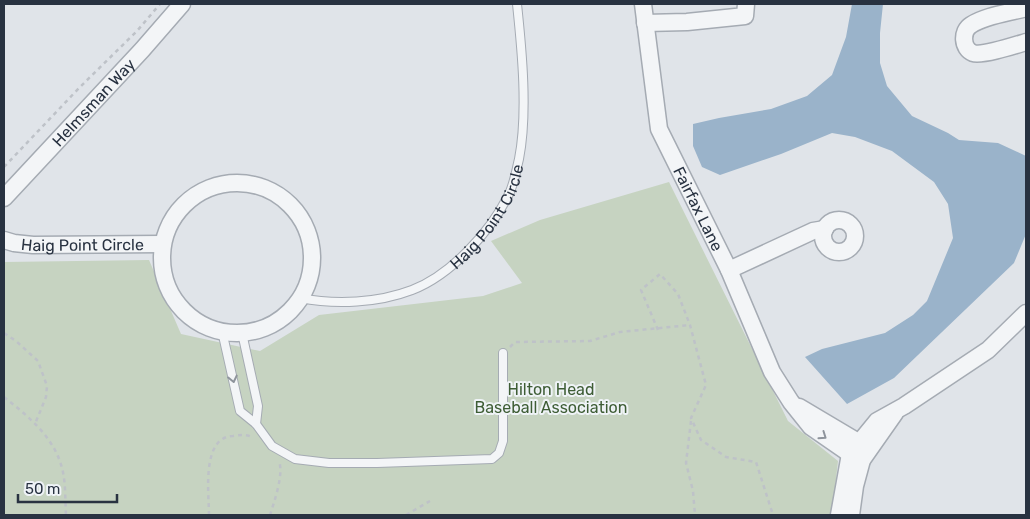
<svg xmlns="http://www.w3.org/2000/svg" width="1030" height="519" viewBox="0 0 1030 519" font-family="Rubik,sans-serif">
  <rect width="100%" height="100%" fill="#e0e4e9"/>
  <path fill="#c6d3c1" d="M 669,182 L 788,421 L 838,461 L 832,515 L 4,515 L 4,262 L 149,260 L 181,334 L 260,351 L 319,315 L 483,296 L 522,283 L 491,241 L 540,220 Z"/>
  <path fill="#9ab3ca" d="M 852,4 L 883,4 L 880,33 L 880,63 L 887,86 L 912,116 L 948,133 L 959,140 L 998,143 L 1026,156 L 1026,234 L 1014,263 L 894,378 L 847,404 L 805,357 L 822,349 L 885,333 L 913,315 L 927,301 L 953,238 L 948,204 L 934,182 L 892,151 L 855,137 L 832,133 L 781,154 L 720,175 L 702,167 L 693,146 L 693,124 L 719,118 L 771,109 L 807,96 L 832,75 L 846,37 Z"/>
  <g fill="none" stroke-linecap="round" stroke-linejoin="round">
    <defs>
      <g id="lane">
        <path id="s1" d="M 300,298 C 336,305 378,303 412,290 C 451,275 490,232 508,196 C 514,185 516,171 519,159 C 528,113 522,51 517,4"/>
        <path d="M 222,331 L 240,411 L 256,424 L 272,446 L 295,459 L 329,463 L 377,463 L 492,459 L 499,453 L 503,441 L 503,353"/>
        <path d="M 242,333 L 258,406 L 256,424"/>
      </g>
      <g id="street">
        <path id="s2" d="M 643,4 L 659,129 L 729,270 L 772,372 L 791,402 L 811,427 L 850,454 L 862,460"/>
        <path d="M 1026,8 C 1009,13 987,15 971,25 C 961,31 962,49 973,53 C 982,56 1016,45 1026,42"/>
        <path d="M 645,23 L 687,22 L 745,16 L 746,4"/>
        <circle cx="237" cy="258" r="75"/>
        <path id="s3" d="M 4,198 L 142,50 L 182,4"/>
        <circle cx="839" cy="236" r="16"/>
        <path id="s4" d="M 4,240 L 14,243 L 33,245 L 162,244"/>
        <path d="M 729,270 L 813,231 L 825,229"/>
        <path d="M 799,407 L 868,448"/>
        <path d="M 839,515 L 850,454 L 877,421 L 904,406 L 988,350 L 1026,313"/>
        <path d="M 851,515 L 855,486 L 862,460 L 895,413"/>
      </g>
    </defs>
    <use href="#lane" stroke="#a5abb3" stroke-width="10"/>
    <use href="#street" stroke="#a5abb3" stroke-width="19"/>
    <path stroke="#bec2c8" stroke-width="2.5" stroke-dasharray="4 4" stroke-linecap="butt" d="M 4,167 L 80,87 L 137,31 L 160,4
      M 658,330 L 641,290 L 660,274 L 678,294 L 690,325 L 706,385 L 691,418 L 701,440 L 726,457 L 756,462 L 773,515
      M 4,333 L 16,341 L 38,361 L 47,386 L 46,397 L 35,424
      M 510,347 L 515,342 L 590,341 L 620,332 L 690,325
      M 4,397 C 28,416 54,437 62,468 C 66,483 65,500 66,515
      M 691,421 L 686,463 L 693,491 L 695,515
      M 209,515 C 209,494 201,437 233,436 C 240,435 246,434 252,437
      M 270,515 C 274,502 284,475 279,461
      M 406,515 L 430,501"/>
    <use href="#lane" stroke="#f3f5f7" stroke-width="8"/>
    <use href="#street" stroke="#f3f5f7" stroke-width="16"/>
  </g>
  <defs><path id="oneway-chevron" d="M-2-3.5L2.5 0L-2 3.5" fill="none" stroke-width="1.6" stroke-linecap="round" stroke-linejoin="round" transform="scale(1.25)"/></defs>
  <g stroke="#8e949c">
    <use href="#oneway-chevron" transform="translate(233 379) rotate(77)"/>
    <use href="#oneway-chevron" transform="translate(823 436) rotate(35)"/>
  </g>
  <g text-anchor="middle" stroke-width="4" stroke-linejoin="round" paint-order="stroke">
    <g font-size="16" fill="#283241" stroke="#eff3f7">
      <text dy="6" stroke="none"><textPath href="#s3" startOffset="131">Helmsman Way</textPath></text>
      <text dy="6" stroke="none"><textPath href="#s2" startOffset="215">Fairfax Lane</textPath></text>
      <text dy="6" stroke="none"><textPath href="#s1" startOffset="222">Haig Point Circle</textPath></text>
      <text dy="6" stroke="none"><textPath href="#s4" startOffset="79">Haig Point Circle</textPath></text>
    </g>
    <g font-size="16" fill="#3e5d35" stroke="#eff3f7">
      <text x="551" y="395">Hilton Head<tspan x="551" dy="18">Baseball Association</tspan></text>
    </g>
  </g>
  <rect width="1030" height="519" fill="none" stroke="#283241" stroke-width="10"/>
  <path d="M18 494v8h99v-8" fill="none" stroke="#283241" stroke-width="2.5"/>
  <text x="25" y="494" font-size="15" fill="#283241" stroke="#eff3f7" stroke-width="4" paint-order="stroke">50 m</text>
</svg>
